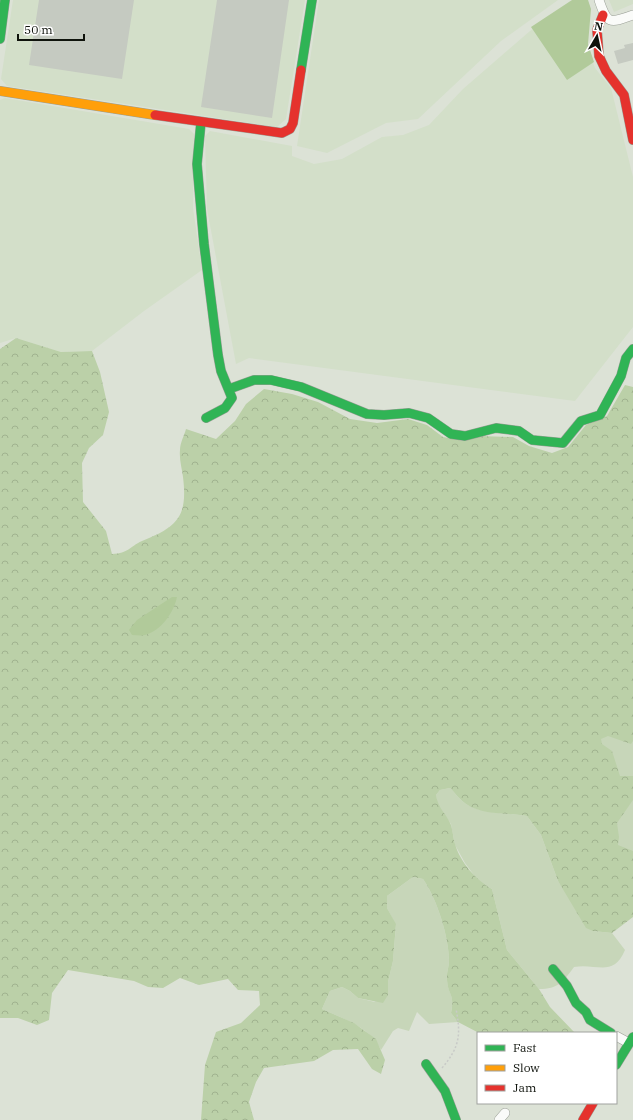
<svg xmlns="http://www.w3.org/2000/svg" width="633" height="1120" viewBox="0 0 633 1120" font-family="'IBM Plex Serif',serif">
  <defs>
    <pattern id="forest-crowns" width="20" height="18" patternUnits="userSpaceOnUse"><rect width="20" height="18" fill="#bbd0a8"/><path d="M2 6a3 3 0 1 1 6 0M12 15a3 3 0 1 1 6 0" fill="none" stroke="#a0b28f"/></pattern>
  </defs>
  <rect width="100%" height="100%" fill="#dce2d6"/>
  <path fill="#d3dfc9" d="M 13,0 L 305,0 L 286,119 L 277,127 L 7,86 L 1,79 Z
    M 319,0 L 558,0 L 501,41 L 418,119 L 386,123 L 327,153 L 297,146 Z
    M 575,0 L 585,42 L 595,68 L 611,88 L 633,177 L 633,327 L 575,401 L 249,358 L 236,364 L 207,209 L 205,136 L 210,131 L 292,146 L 292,156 L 314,164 L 342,159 L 382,137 L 403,135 L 429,125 L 463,89 L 530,31 Z
    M 609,0 L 633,0 L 633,4 L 614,12 Z
    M 5,98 L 189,129 L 194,134 L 193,208 L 202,270 L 144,311 L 92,351 L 61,352 L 16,338 L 0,343 L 0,100 Z"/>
  <path fill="#c7d6b9" d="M 633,716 L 633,783 L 615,781 L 595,745 L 600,734 Z
    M 450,788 C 455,793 460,800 466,804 C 485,815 507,812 527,816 L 541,835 L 558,881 L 593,931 L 612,933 L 625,950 C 613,978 597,963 574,967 C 563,982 558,989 539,989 L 507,950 L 492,889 L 479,882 L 465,863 L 455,845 L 451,824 L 437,804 L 436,795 L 440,790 Z
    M 633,794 L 633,856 L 618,851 L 613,823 Z
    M 413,877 L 423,879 C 437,899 449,937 449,961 C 449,967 446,974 447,980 C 448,995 455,993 451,1013 L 458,1022 L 429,1024 L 417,1012 L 409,1031 L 398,1028 L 393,1031 L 381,1050 C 370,1027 344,1019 322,1009 L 330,991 L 342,987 L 350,991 L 358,998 L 375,1002 L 388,995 L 388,982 L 393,961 L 396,925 L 387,908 L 387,896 Z"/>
  <path fill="url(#forest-crowns)" d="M 16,338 L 61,352 L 92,351 L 100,372 L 109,412 L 103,435 L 89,448 L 82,463 L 83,502 L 106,531 L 112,554 C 129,553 129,547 142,541 C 177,527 188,517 183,477 C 182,469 179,459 180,450 C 180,443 184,436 186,429 L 216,439 L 235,421 L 246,404 L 264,389 L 292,394 L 318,402 L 350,419 L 377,423 L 408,419 L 427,425 L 443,437 L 464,441 L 480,436 L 513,437 L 529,446 L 552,453 L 568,447 L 586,425 L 607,416 L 625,385 L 633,387 L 633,741 L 631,744 L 608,736 L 601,739 L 602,744 L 612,751 L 620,776 L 633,776 L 633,800 L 617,823 L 619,837 L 618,845 L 633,851 L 633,917 L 612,933 L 593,931 L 586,928 L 558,881 L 541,835 L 527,816 C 507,812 484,816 466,804 C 460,800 455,793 450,788 L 440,790 L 436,795 C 438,809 447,814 451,825 C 453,831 453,838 455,844 C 460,862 476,880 492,889 L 507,950 L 539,989 L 550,1007 L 575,1033 L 479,1033 L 458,1022 L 451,1013 C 455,993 448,996 447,980 C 446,974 449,967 449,961 C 449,937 437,899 423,879 L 413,877 L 387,896 L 387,908 L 396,924 L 393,961 L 388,982 L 388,995 L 383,1003 L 358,998 L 350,991 L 342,987 L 330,991 L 322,1009 L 354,1023 L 376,1039 L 385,1060 L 381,1074 L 372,1069 L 358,1049 L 333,1050 L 314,1061 L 264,1068 L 256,1082 L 249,1102 L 254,1120 L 201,1120 L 205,1065 L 216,1032 L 241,1023 L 260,1005 L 259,991 L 238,990 L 228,979 L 199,985 L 180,978 L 163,988 L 148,987 L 134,981 L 68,970 L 52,993 L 49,1020 L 37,1025 L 18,1018 L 0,1018 L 0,349 Z"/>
  <path fill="#b1ca9a" d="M 572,0 L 588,0 L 591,9 L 588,44 L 594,62 L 567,80 L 531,27 Z
    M 172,597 L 177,597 C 174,612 161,631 145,635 C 141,636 136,635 132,635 L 129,630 L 137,620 Z"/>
  <path fill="#c5cac1" d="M 39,0 L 134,0 L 122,79 L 29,65 Z
    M 217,0 L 289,0 L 272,118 L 201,107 Z
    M 633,43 L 633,60 L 618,64 L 614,51 L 625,48 L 624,45 Z"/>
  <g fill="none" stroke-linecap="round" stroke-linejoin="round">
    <defs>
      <path id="street" d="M 599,0 C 607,24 609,24 633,15
        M 616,1036 L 629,1043
        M 499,1120 L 505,1113"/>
      <path id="fast" d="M 0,39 L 5,0
        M 301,70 L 312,0
        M 201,122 L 197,164 L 204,244 L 218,355 L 221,371 L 232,398 L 225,408 L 206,418
        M 229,389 L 254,380 L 271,380 L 301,387 L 367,414 L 384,415 L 409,413 L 428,418 L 451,434 L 465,436 L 496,428 L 519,431 L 532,440 L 563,443 L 581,421 L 600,415 L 621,376 L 626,358 L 633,349
        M 553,969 L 567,986 L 576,1003 L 586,1012 L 590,1020 L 611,1033
        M 426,1064 L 445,1091 L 456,1120
        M 616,1065 L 633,1037"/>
      <path id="slow" d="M 0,91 L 155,115"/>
      <path id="jam" d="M 603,15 L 597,30 L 599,56 L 606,71 L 624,95 L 633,140
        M 155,115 L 282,133 L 290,129 L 293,123 L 301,70
        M 583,1120 L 593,1103"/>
    </defs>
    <use href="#street" stroke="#999e95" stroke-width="10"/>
    <use href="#fast" stroke="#999e95" stroke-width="10"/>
    <use href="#slow" stroke="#999e95" stroke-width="10"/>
    <use href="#jam" stroke="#999e95" stroke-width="10"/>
    <path stroke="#c8cac7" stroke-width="1.5" stroke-dasharray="2 2" stroke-linecap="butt" d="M 442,1068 C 460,1047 461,1034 456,1009"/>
    <use href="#street" stroke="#fafbf9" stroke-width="9"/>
    <use href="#fast" stroke="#30b455" stroke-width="9"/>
    <use href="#slow" stroke="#ff9f0a" stroke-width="9"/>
    <use href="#jam" stroke="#e5322d" stroke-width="9"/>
  </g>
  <rect x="477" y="1032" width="140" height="72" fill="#ffffff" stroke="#9fa19e"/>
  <rect x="485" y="1045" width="20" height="6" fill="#30b455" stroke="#9fa19e"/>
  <text x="513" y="1052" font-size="12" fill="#0f130c">Fast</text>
  <rect x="485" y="1065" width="20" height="6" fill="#ff9f0a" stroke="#9fa19e"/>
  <text x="513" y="1072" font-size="12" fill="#0f130c">Slow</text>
  <rect x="485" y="1085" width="20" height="6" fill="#e5322d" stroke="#9fa19e"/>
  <text x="513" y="1092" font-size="12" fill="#0f130c">Jam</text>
  <g transform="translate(597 36) rotate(9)" stroke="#ffffff" stroke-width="3" paint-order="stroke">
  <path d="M0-3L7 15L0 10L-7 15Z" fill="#0f130c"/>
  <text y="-6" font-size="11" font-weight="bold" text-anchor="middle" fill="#0f130c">N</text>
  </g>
  <path d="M18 34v6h66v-6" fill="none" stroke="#0f130c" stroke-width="2"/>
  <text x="24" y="34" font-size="12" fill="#0f130c" stroke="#ffffff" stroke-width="3" paint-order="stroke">50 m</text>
</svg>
